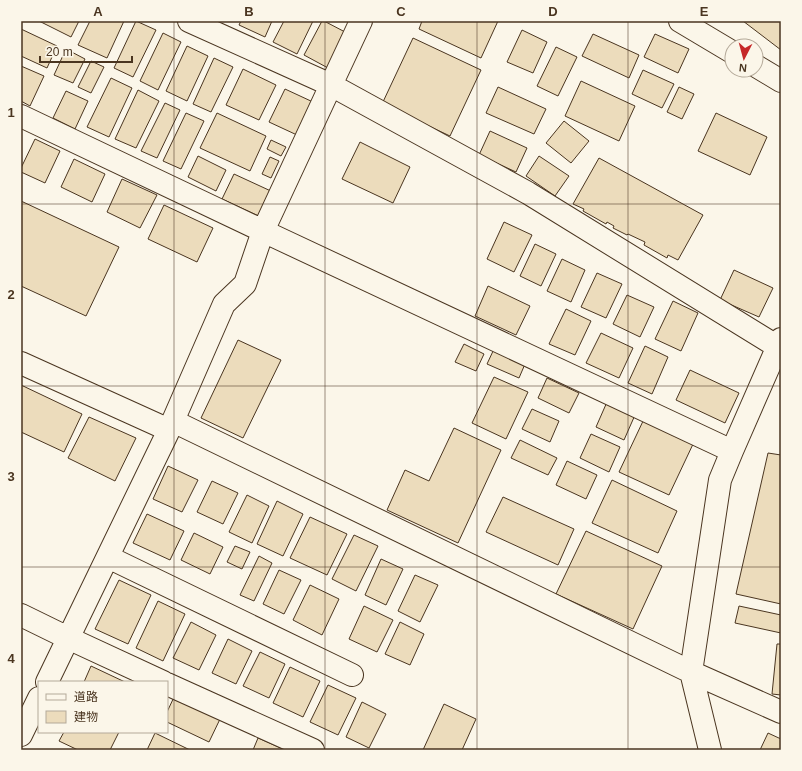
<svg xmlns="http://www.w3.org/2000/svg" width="802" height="771" viewBox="0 0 802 771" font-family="Arial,'Noto Sans JP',sans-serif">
  <rect width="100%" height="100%" fill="#fbf6e9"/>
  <path fill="#ecdcbc" stroke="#4a3520" d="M 39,21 L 79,21 L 71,37 Z
    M 90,21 L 124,21 L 107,58 L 78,45 Z
    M 136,21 L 156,30 L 133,77 L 114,68 Z
    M 241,21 L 272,21 L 265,37 L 239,25 Z
    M 284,21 L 313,21 L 297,54 L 273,42 Z
    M 322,21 L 324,21 L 347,33 L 328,68 L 304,55 Z
    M 422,21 L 498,21 L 481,58 L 419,29 Z
    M 743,21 L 781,21 L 781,50 Z
    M 21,29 L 57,46 L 47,68 L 21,56 Z
    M 522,30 L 547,42 L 533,73 L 507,62 Z
    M 163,33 L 181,42 L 158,90 L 140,81 Z
    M 593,34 L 639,55 L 629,78 L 582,56 Z
    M 655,34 L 689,49 L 678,73 L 644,57 Z
    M 413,38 L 481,70 L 450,136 L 382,104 Z
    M 187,46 L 208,56 L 187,101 L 166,91 Z
    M 556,47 L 577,57 L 558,96 L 537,86 Z
    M 66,49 L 85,59 L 73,83 L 54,75 Z
    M 214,58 L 233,67 L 211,112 L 193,104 Z
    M 91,61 L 104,67 L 91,93 L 78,87 Z
    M 21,66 L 44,76 L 30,106 L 21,101 Z
    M 243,69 L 276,85 L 259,120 L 226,105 Z
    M 643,70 L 674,84 L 662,108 L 632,94 Z
    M 111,78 L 132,88 L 109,137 L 87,127 Z
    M 581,81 L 635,106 L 619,141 L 565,116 Z
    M 498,87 L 546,109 L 534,134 L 486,113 Z
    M 679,87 L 694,94 L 682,119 L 667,112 Z
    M 285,89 L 313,102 L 297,135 L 269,122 Z
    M 138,90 L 159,101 L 136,148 L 115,139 Z
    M 66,91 L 88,101 L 75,129 L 53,118 Z
    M 165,103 L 180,110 L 157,158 L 141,151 Z
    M 186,113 L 204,121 L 181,169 L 163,161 Z
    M 217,113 L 266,136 L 250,171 L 200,148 Z
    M 716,113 L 767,137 L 750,175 L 698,151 Z
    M 564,121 L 589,141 L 571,163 L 546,143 Z
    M 490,131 L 527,148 L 516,172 L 479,155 Z
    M 35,139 L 60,151 L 45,183 L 21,172 L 21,168 Z
    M 271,140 L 286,147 L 281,156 L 267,149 Z
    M 360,142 L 410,167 L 393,203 L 342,179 Z
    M 198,156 L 226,170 L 216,191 L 188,177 Z
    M 539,156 L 569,176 L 555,196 L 526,176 Z
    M 270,157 L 279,161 L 271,178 L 262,174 Z
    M 599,158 L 703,215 L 678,260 L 668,255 L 667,258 L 644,245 L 645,242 L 628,234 L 627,235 L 613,228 L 614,226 L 607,222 L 606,224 L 583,211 L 584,209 L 573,204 Z
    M 74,159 L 105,174 L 92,202 L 61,187 Z
    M 234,174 L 273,192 L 261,217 L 222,199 Z
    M 122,179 L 157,195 L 140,228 L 107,212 Z
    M 21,201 L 119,247 L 86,316 L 21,286 Z
    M 164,205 L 213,228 L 197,262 L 148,239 Z
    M 504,222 L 532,235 L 514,272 L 487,259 Z
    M 535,244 L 556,254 L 541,286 L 520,276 Z
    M 562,259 L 585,270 L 571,302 L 547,291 Z
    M 734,270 L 773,288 L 759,317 L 720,300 Z
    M 597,273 L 622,284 L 606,318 L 581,307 Z
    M 488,286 L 530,306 L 516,335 L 475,316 Z
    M 627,295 L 654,307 L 640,337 L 613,324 Z
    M 673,301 L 698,313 L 681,351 L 655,339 Z
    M 566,309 L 591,321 L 575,355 L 549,344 Z
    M 601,333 L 633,348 L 619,378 L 586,363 Z
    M 238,340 L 281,360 L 243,438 L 201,418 Z
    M 464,344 L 484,354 L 476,371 L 455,362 Z
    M 645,346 L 668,357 L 652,394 L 628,383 Z
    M 494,349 L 525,364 L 519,378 L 487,364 Z
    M 690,370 L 739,393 L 725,423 L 676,400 Z
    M 494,377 L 528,392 L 506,439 L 472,423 Z
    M 547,378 L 579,393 L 569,413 L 538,398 Z
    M 21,385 L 82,414 L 64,452 L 21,432 Z
    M 607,402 L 635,415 L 624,440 L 596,427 Z
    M 532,409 L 559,421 L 550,442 L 522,429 Z
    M 89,417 L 136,438 L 115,481 L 68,458 Z
    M 644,419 L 694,442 L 669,495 L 619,472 Z
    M 454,428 L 501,450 L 458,543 L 387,510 L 405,470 L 429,481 Z
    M 591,434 L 620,447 L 609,472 L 580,458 Z
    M 520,440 L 557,458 L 548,475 L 511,458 Z
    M 768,453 L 781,455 L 781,604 L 736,594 Z
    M 567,461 L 597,475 L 586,499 L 556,485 Z
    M 168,466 L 198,480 L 182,512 L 153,499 Z
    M 612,480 L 677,511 L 658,553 L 592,523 Z
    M 212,481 L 238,493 L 223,524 L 197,512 Z
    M 247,495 L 269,506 L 252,543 L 229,532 Z
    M 503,497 L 574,529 L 558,565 L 486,532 Z
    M 277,501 L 303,514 L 283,556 L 257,544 Z
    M 147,514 L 184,531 L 170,560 L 133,543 Z
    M 310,517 L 347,534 L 327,575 L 290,558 Z
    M 586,531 L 662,566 L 633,629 L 556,594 Z
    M 194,533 L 223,547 L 210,574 L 181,560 Z
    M 354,535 L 378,546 L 356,591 L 332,579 Z
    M 235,546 L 250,552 L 242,569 L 227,562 Z
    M 259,556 L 272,563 L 254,601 L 240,595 Z
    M 381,559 L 403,569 L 386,605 L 365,595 Z
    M 279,570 L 301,580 L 284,614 L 263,604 Z
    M 415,575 L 438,585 L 420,622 L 398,611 Z
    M 119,580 L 151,595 L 128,644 L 95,629 Z
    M 310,585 L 339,599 L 322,635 L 293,620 Z
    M 158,601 L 185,614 L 163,661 L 136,648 Z
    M 364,606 L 393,620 L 377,652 L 349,639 Z
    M 739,606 L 781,615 L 781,633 L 735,623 Z
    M 191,622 L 216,635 L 199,670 L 173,658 Z
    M 400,622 L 424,634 L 410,665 L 385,654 Z
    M 228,639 L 252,651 L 236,684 L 212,673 Z
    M 777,644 L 781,644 L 781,695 L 772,694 Z
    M 260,652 L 285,664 L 269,698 L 243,686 Z
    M 91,666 L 125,682 L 84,682 Z
    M 290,667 L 320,681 L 303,717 L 273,703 Z
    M 328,685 L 356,698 L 338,735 L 310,722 Z
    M 175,695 L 221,717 L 209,742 L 167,722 L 167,712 Z
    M 362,702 L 386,714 L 369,748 L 346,737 Z
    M 444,704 L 476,719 L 462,750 L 423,750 Z
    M 64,732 L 119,732 L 110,750 L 78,750 L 59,741 Z
    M 155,733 L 190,750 L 147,750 Z
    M 768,733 L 781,739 L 781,750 L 760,750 Z
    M 258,738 L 285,750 L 253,750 Z"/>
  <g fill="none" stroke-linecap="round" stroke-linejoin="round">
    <defs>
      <path id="minor" d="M 189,21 L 331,85 L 361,21
        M 680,21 L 732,52
        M 756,66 L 781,81
        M 21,116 L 263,231 L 732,451
        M 21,363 L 169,430 L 224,304 L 245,284 L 263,231 L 331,85 L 528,193 L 778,347
        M 173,421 L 691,672 L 781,712
        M 108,557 L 352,675
        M 21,615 L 68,638 L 163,682
        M 47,682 L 169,430
        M 167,684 L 313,750
        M 21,735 L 39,698
        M 710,750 L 691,672 L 720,480 L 732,451 L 781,339"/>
    </defs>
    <use href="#minor" stroke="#4a3520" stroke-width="24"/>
    <use href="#minor" stroke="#fbf6e9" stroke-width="22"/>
  </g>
  <path fill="none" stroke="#4a3520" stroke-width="1" stroke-opacity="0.55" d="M 174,21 L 174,750M 325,21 L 325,750M 477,21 L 477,750M 628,21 L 628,750M 21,204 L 781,204M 21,386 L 781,386M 21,567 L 781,567"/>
  <rect width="802" height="771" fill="none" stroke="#fbf6e9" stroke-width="44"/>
  <rect x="38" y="681" width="130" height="52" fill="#fbf6e9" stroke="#b4a999"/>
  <rect x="46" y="694" width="20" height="6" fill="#fbf6e9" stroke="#b4a999"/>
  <text x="74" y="701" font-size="12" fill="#4a3520">道路</text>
  <rect x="46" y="711" width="20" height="12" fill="#ecdcbc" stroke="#b4a999"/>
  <text x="74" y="721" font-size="12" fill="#4a3520">建物</text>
  <g transform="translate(744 58) rotate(186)"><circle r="19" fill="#fbf6e9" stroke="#b4a999"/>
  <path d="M0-3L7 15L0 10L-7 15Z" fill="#c62828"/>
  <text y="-6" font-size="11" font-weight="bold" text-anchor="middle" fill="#4a3520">N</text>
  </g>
  <path d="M40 56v6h92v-6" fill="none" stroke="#4a3520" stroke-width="2"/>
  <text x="46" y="56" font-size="12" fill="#4a3520" stroke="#fbf6e9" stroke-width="3" paint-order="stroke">20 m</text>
  <rect x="22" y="22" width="758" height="727" fill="none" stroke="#4a3520" stroke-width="1.5"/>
  <g font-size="13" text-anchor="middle" font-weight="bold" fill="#4a3520">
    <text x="98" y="16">A</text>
    <text x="249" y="16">B</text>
    <text x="401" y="16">C</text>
    <text x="553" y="16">D</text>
    <text x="704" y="16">E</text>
    <text x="11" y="117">1</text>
    <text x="11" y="299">2</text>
    <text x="11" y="481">3</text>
    <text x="11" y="663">4</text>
  </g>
</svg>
